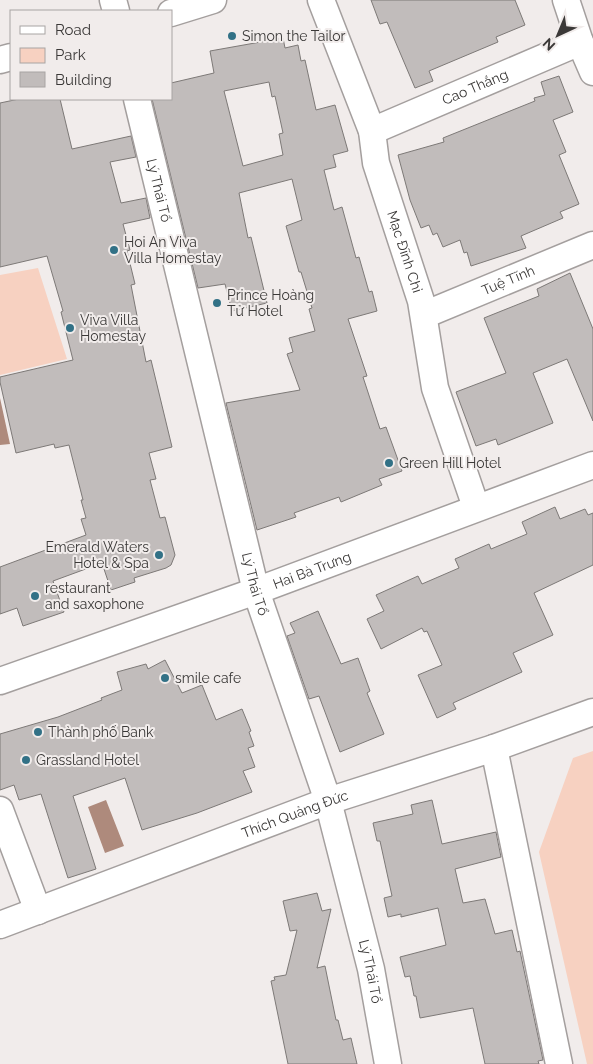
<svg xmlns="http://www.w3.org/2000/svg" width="593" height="1064" viewBox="0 0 593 1064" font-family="Raleway,sans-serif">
  <rect width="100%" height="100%" fill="#f1eceb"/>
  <path fill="#f7d1c1" d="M 38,268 L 67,359 L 0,375 L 0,275 Z
    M 593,751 L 593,1064 L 587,1064 L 539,852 L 573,758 Z"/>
  <path fill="#ae8a7c" d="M 0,398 L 10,444 L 0,445 Z
    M 106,800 L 124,846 L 105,853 L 88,807 Z"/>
  <path fill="#c1bcbb" stroke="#7d7977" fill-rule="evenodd" d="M 371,0 L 515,0 L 525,25 L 496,37 L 498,42 L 429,71 L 433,81 L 415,88 L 387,22 L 380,24 Z
    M 283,38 L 285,48 L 298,45 L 301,61 L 305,60 L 316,110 L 335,105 L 348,151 L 333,155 L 336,167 L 324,170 L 334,210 L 342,207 L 356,258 L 359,257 L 369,292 L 372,291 L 377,311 L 348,319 L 367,376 L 363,377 L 380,429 L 386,427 L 402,471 L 379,479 L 382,485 L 341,502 L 339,497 L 294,513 L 296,517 L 257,530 L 226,403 L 300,390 L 287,354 L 293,352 L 289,338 L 315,331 L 309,309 L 312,308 L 301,272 L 299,272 L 286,226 L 302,220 L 292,179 L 239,193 L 248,238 L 251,237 L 267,303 L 232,311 L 225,284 L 198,288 L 152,99 L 171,99 L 171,83 L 214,73 L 210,51 ZM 269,82 L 272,97 L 275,96 L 283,133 L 279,134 L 283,155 L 243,166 L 224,91 Z
    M 559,76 L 573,112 L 553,120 L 566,152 L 559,155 L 579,204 L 560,212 L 563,218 L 521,236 L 526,248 L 471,266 L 467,252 L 464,253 L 460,240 L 443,247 L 437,233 L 433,235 L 429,225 L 421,228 L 410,200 L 398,155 L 444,142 L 443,138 L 535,101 L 534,98 L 545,95 L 541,82 Z
    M 19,99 L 60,99 L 72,149 L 131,136 L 136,157 L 110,162 L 121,203 L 146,198 L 150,218 L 123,224 L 130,250 L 127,251 L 135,284 L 131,285 L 146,362 L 151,360 L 172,447 L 149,453 L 156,479 L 150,480 L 160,518 L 165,517 L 175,555 L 171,565 L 166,568 L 134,578 L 135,582 L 111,590 L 102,563 L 53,581 L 64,612 L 23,626 L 17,608 L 0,614 L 0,567 L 86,535 L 81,519 L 86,518 L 81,500 L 83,500 L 69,445 L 55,448 L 54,444 L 16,453 L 0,382 L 0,377 L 73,360 L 61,312 L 63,311 L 47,256 L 0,267 L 0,103 Z
    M 570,273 L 593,329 L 593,421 L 567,359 L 533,373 L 553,423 L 498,445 L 496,439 L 476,446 L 456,392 L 506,373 L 484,318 L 539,296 L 537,289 Z
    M 555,507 L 560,519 L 585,509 L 588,515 L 593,513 L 593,565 L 534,593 L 553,635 L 513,653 L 522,672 L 453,703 L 456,709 L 437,718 L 418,675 L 442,665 L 427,631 L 424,632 L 422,628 L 381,649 L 367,619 L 384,611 L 376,595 L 418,576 L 422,584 L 459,568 L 455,559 L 489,544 L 491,549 L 527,534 L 522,522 Z
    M 318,611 L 341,664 L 358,658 L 370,691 L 367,693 L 384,734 L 340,752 L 319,696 L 309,699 L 287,636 L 295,633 L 290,623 Z
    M 165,660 L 182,693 L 202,685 L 216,720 L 242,709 L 251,731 L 249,732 L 254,746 L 248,748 L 255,767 L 243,771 L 252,792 L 197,813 L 142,830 L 125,778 L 73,796 L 96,869 L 68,878 L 41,794 L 19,800 L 14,785 L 0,790 L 0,734 L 58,717 L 102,700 L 101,698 L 122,690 L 117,672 L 146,664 L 148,669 Z
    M 432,800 L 442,844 L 496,832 L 501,857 L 455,869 L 463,903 L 485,899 L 495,934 L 512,930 L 517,952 L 520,951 L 543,1060 L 538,1061 L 539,1064 L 485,1064 L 473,1008 L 420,1018 L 416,996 L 414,996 L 410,976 L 405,977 L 400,957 L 446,945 L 438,908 L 401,917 L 401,914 L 388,917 L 384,898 L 392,896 L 380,841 L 377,841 L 373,823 L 413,814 L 411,805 Z
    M 317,893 L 322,911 L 331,909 L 317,968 L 325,966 L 336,1020 L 338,1020 L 343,1040 L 351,1038 L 357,1064 L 288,1064 L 271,981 L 275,980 L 274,977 L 286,975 L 297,930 L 290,931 L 283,901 Z"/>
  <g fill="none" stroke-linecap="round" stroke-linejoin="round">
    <defs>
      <g id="minor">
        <path d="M 113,0 L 116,11"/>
        <path id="s1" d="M 321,0 L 372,131 L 376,163 L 421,301 L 435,388 L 476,507"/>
        <path d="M 566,0 L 580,42 L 593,72"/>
        <path d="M 171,13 L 213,0"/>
        <path d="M 0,60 L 11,57"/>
        <path id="s2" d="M 137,99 L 256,591 L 328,801 L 371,969 L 388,1064"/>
        <path id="s3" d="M 372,131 L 580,42"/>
        <path id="s4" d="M 424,315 L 593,245"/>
        <path id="s5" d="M 0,681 L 256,591 L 593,465"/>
        <path d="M 494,748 L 559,1064"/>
        <path d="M 0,810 L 38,911"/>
        <path id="s6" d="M 0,925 L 328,801 L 494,748 L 593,712"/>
      </g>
    </defs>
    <use href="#minor" stroke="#a49f9e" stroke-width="29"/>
    <use href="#minor" stroke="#fff" stroke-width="26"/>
  </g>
  <g fill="#327186" stroke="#f1eceb" stroke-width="2">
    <circle cx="232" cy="36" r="5"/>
    <circle cx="114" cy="250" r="5"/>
    <circle cx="217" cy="303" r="5"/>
    <circle cx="70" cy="328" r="5"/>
    <circle cx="389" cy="463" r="5"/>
    <circle cx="159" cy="555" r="5"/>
    <circle cx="35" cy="596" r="5"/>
    <circle cx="165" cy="678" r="5"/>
    <circle cx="38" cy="732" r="5"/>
    <circle cx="26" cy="760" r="5"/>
  </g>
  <g text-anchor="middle" stroke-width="4" stroke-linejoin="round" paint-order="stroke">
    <g font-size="14" fill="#3b3938" stroke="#f1eceb" text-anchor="start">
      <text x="242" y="41">Simon the Tailor</text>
      <text x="124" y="247">Hoi An Viva<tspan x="124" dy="16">Villa Homestay</tspan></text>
      <text x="227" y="300">Prince Hoàng<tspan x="227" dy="16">Tử Hotel</tspan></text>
      <text x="80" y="325">Viva Villa<tspan x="80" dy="16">Homestay</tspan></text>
      <text x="399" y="468">Green Hill Hotel</text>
      <text x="149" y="552" text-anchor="end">Emerald Waters<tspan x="149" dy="16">Hotel &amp; Spa</tspan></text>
      <text x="45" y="593">restaurant<tspan x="45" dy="16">and saxophone</tspan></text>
      <text x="175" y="683">smile cafe</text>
      <text x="48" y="737">Thành phố Bank</text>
      <text x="36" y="765">Grassland Hotel</text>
    </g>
    <g font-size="14" fill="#3b3938" stroke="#f1eceb">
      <text dy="5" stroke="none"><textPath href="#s3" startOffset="112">Cao Thắng</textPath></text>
      <text dy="5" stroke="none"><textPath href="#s2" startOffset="94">Lý Thái Tổ</textPath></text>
      <text dy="5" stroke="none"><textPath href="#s1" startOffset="266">Mạc Đĩnh Chi</textPath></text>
      <text dy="5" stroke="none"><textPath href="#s4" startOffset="91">Tuệ Tĩnh</textPath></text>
      <text dy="5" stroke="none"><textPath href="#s5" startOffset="331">Hai Bà Trưng</textPath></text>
      <text dy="5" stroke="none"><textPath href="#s2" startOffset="499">Lý Thái Tổ</textPath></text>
      <text dy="5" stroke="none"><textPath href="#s6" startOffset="315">Thích Quảng Đức</textPath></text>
      <text dy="5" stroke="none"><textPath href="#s2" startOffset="904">Lý Thái Tổ</textPath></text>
    </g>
  </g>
  <rect x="10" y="10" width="162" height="90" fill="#f1eceb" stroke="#a8a4a3"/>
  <rect x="20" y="26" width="25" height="8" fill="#ffffff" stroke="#a8a4a3"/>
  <text x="55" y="35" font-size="15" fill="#3b3938">Road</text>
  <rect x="20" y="48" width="25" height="15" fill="#f7d1c1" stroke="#a8a4a3"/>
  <text x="55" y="60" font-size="15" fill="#3b3938">Park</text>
  <rect x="20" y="72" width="25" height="15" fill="#c1bcbb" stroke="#a8a4a3"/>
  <text x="55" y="85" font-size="15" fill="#3b3938">Building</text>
  <g transform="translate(558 35) rotate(224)" stroke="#f1eceb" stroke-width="4" paint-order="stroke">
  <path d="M0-4L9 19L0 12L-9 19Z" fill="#3b3938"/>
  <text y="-8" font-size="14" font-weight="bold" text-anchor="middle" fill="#3b3938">N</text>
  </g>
</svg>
